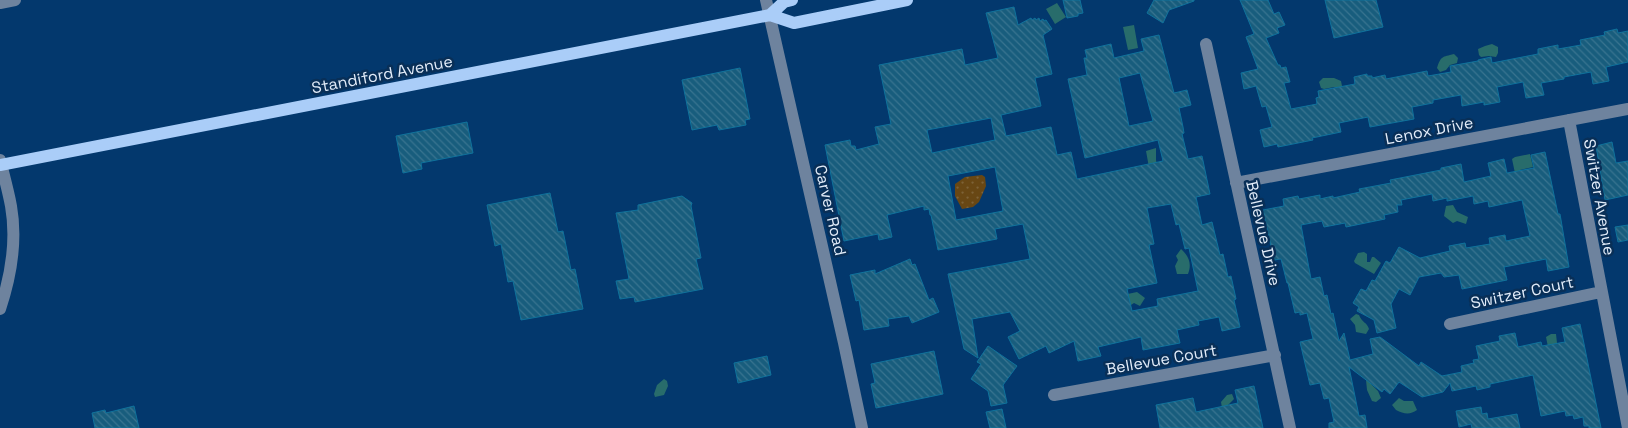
<svg xmlns="http://www.w3.org/2000/svg" width="1628" height="428" viewBox="0 0 1628 428" font-family="'Space Grotesk',sans-serif">
  <defs>
    <pattern id="green-dots" width="8" height="8" patternUnits="userSpaceOnUse" patternTransform="scale(1.25)"><rect width="8" height="8" fill="#684714"/><path d="M2 2h.1M6 6h.1" fill="none" stroke="#7d6237" stroke-width="1.8" stroke-linecap="round"/></pattern>
    <pattern id="building-back-hatch" width="6" height="6" patternUnits="userSpaceOnUse" patternTransform="scale(1.25)"><rect width="6" height="6" fill="#185d7d"/><path d="M-1 5l2 2M0 0l6 6M5-1l2 2" fill="none" stroke="#397490"/></pattern>
  </defs>
  <rect width="100%" height="100%" fill="#03386d"/>
  <path fill="url(#green-dots)" d="M 982,175 L 985,177 L 986,186 L 979,202 L 973,207 L 962,209 L 955,196 L 955,184 L 965,177 Z"/>
  <path fill="#286c6b" d="M 1057,3 L 1066,17 L 1055,24 L 1046,9 Z
    M 1134,25 L 1138,48 L 1128,50 L 1123,27 Z
    M 1492,44 L 1498,47 L 1498,53 L 1496,57 L 1489,56 L 1481,57 L 1479,55 L 1478,49 L 1485,46 Z
    M 1454,54 L 1458,58 L 1457,63 L 1450,65 L 1446,70 L 1440,72 L 1437,68 C 1441,56 1442,57 1454,54 Z
    M 1323,78 L 1334,78 L 1341,81 L 1342,86 L 1338,89 L 1334,87 L 1324,89 L 1321,88 L 1319,82 Z
    M 1156,148 L 1156,160 L 1158,171 L 1150,173 L 1146,151 Z
    M 1530,154 L 1533,167 L 1520,170 L 1521,177 L 1516,178 L 1512,159 L 1515,157 Z
    M 1453,205 L 1457,212 L 1468,217 L 1466,224 L 1457,221 L 1453,223 L 1444,216 L 1446,206 Z
    M 1181,249 C 1189,256 1192,264 1188,274 L 1177,274 L 1175,266 L 1178,260 L 1176,256 Z
    M 1364,252 L 1367,254 L 1367,262 L 1370,262 L 1372,257 L 1374,257 L 1381,263 L 1374,274 L 1355,263 L 1354,261 L 1358,253 Z
    M 1137,292 L 1145,298 L 1140,306 L 1134,303 L 1131,305 L 1123,295 Z
    M 1356,314 L 1359,315 C 1362,323 1367,322 1369,329 L 1366,334 L 1356,332 L 1355,325 L 1350,319 Z
    M 1551,334 L 1556,334 L 1557,343 L 1555,344 L 1550,357 L 1546,337 Z
    M 664,379 L 667,381 L 668,386 L 664,395 L 655,397 L 654,394 L 657,385 Z
    M 1373,379 L 1371,384 L 1378,391 L 1381,398 L 1376,402 L 1372,401 L 1367,390 L 1366,380 Z
    M 1232,394 L 1234,399 L 1228,405 L 1228,409 L 1222,408 L 1221,402 L 1227,395 Z
    M 1399,398 L 1404,401 L 1413,401 L 1417,410 C 1410,415 1404,414 1396,410 L 1392,405 Z"/>
  <path fill="url(#building-back-hatch)" stroke="#0f729c" fill-rule="evenodd" d="M 1063,0 L 1080,0 L 1083,13 L 1078,14 L 1078,16 L 1067,18 Z
    M 1154,0 L 1194,0 L 1194,1 L 1169,10 L 1163,23 L 1147,13 Z
    M 1240,0 L 1268,0 L 1274,14 L 1279,12 L 1285,25 L 1277,28 L 1279,33 L 1266,38 L 1278,65 L 1280,65 L 1281,68 L 1286,67 L 1290,82 L 1284,83 L 1291,109 L 1317,104 L 1316,98 L 1319,97 L 1318,91 L 1355,84 L 1354,77 L 1367,74 L 1367,76 L 1372,76 L 1372,78 L 1385,75 L 1386,79 L 1427,71 L 1428,76 L 1451,72 L 1450,66 L 1478,61 L 1478,60 L 1491,57 L 1492,63 L 1538,54 L 1538,49 L 1558,45 L 1558,49 L 1581,45 L 1580,40 L 1605,35 L 1604,32 L 1617,29 L 1618,33 L 1628,31 L 1628,62 L 1606,67 L 1609,81 L 1593,84 L 1591,72 L 1564,77 L 1564,79 L 1541,83 L 1544,95 L 1526,98 L 1523,82 L 1497,87 L 1500,102 L 1484,105 L 1484,102 L 1462,106 L 1461,95 L 1433,100 L 1433,103 L 1412,107 L 1414,119 L 1370,127 L 1368,117 L 1339,123 L 1341,132 L 1312,138 L 1313,140 L 1278,147 L 1277,144 L 1264,147 L 1260,130 L 1272,127 L 1266,106 L 1262,107 L 1256,86 L 1244,89 L 1241,73 L 1258,69 L 1246,37 L 1254,34 Z
    M 1325,0 L 1376,0 L 1383,27 L 1334,38 Z
    M 1014,7 L 1018,25 L 1031,18 L 1032,20 L 1035,18 L 1036,20 L 1039,18 L 1040,21 L 1043,19 L 1044,21 L 1046,20 L 1052,29 L 1043,35 L 1052,74 L 1035,78 L 1041,106 L 1001,115 L 1006,136 L 1051,127 L 1057,155 L 1071,152 L 1077,179 L 1163,161 L 1158,140 L 1085,158 L 1068,79 L 1087,75 L 1084,58 L 1087,58 L 1085,50 L 1111,44 L 1114,58 L 1144,51 L 1141,39 L 1159,35 L 1174,93 L 1187,90 L 1191,105 L 1179,108 L 1183,127 L 1184,133 L 1182,134 L 1188,159 L 1202,156 L 1210,194 L 1196,197 L 1202,225 L 1212,222 L 1220,255 L 1223,254 L 1228,277 L 1231,276 L 1236,299 L 1234,300 L 1240,327 L 1222,331 L 1219,317 L 1198,321 L 1199,325 L 1177,330 L 1180,343 L 1143,350 L 1141,337 L 1098,347 L 1101,356 L 1078,361 L 1074,341 L 1049,353 L 1046,346 L 1019,359 L 1008,337 L 1020,331 L 1010,312 L 972,319 L 978,358 L 964,349 L 948,274 L 1030,259 L 1023,224 L 995,229 L 997,239 L 938,250 L 931,215 L 930,215 L 929,209 L 924,210 L 924,206 L 887,215 L 892,237 L 879,240 L 878,234 L 844,241 L 825,145 L 850,140 L 851,146 L 855,146 L 856,150 L 879,144 L 875,127 L 891,124 L 879,65 L 962,49 L 965,65 L 998,58 L 986,13 ZM 1140,73 L 1153,121 L 1129,126 L 1119,78 ZM 991,118 L 995,140 L 932,153 L 927,130 ZM 995,167 L 1003,211 L 956,220 L 948,176 ZM 1171,204 L 1176,225 L 1179,224 L 1185,249 L 1189,248 L 1198,291 L 1157,299 L 1158,306 L 1132,311 L 1127,289 L 1157,283 L 1149,245 L 1154,244 L 1147,208 Z
    M 740,68 L 750,119 L 745,120 L 746,125 L 719,130 L 717,125 L 692,130 L 682,80 Z
    M 467,122 L 473,153 L 421,163 L 422,169 L 403,173 L 396,136 Z
    M 1612,142 L 1616,163 L 1628,161 L 1628,195 L 1605,200 L 1596,146 Z
    M 1545,152 L 1558,214 L 1560,214 L 1569,267 L 1548,271 L 1546,259 L 1504,267 L 1507,280 L 1462,289 L 1459,275 L 1444,277 L 1441,273 L 1419,277 L 1410,295 L 1399,289 L 1391,304 L 1396,328 L 1377,333 L 1374,320 L 1357,311 L 1359,307 L 1353,303 L 1361,289 L 1366,291 L 1372,280 L 1375,281 L 1386,261 L 1390,263 L 1399,247 L 1420,258 L 1450,251 L 1449,246 L 1465,243 L 1466,248 L 1490,244 L 1489,238 L 1505,235 L 1506,241 L 1530,236 L 1522,200 L 1489,207 L 1488,201 L 1474,204 L 1473,196 L 1447,201 L 1447,198 L 1433,201 L 1432,194 L 1401,200 L 1402,205 L 1397,205 L 1398,212 L 1384,215 L 1385,219 L 1346,227 L 1345,223 L 1324,227 L 1322,221 L 1301,225 L 1311,279 L 1320,277 L 1324,296 L 1327,295 L 1331,314 L 1333,313 L 1339,341 L 1344,333 L 1350,360 L 1373,354 L 1370,339 L 1380,337 L 1419,366 L 1421,362 L 1442,376 L 1462,372 L 1461,366 L 1474,363 L 1473,360 L 1479,359 L 1476,346 L 1500,341 L 1499,336 L 1515,333 L 1518,347 L 1541,342 L 1542,346 L 1565,342 L 1562,328 L 1580,324 L 1601,428 L 1589,428 L 1589,426 L 1584,426 L 1583,417 L 1574,419 L 1573,415 L 1566,416 L 1565,411 L 1541,416 L 1533,375 L 1490,384 L 1490,387 L 1477,390 L 1476,386 L 1452,391 L 1450,383 L 1443,392 L 1422,397 L 1399,382 L 1390,394 L 1384,389 L 1382,392 L 1349,367 L 1359,416 L 1365,415 L 1367,428 L 1329,428 L 1329,423 L 1334,422 L 1329,398 L 1324,399 L 1320,383 L 1310,385 L 1300,342 L 1313,339 L 1307,313 L 1300,315 L 1300,312 L 1295,313 L 1288,283 L 1287,283 L 1281,259 L 1274,260 L 1263,210 L 1284,206 L 1283,199 L 1298,196 L 1299,199 L 1320,195 L 1320,199 L 1333,196 L 1333,198 L 1360,192 L 1359,189 L 1391,183 L 1390,180 L 1441,170 L 1441,168 L 1461,164 L 1464,182 L 1491,176 L 1488,163 L 1504,159 L 1507,173 L 1534,168 L 1531,155 Z
    M 550,193 L 558,232 L 563,231 L 571,270 L 575,269 L 583,309 L 521,320 L 513,281 L 508,282 L 501,244 L 495,246 L 487,205 Z
    M 682,196 L 692,203 L 691,206 L 701,258 L 696,259 L 703,289 L 635,302 L 634,297 L 620,299 L 616,281 L 629,279 L 616,213 L 638,210 L 638,205 Z
    M 1628,225 L 1628,240 L 1618,242 L 1615,227 Z
    M 910,259 L 912,265 L 915,264 L 929,300 L 933,298 L 939,312 L 912,323 L 909,316 L 888,319 L 889,326 L 864,330 L 859,300 L 856,301 L 850,275 L 875,270 L 875,274 Z
    M 988,346 L 1017,366 L 1003,385 L 1007,403 L 991,406 L 988,391 L 971,379 L 981,364 L 977,362 Z
    M 934,351 L 943,394 L 876,408 L 871,384 L 875,383 L 871,364 Z
    M 767,356 L 771,375 L 738,383 L 734,363 Z
    M 1254,386 L 1263,428 L 1160,428 L 1156,405 L 1193,398 L 1196,412 L 1238,403 L 1235,390 Z
    M 134,406 L 139,428 L 95,428 L 92,413 L 105,410 L 106,413 Z
    M 1481,407 L 1482,414 L 1487,413 L 1488,419 L 1517,414 L 1520,428 L 1472,428 L 1471,424 L 1459,427 L 1456,411 Z
    M 1002,409 L 1006,428 L 990,428 L 986,412 Z"/>
  <g fill="none" stroke-linecap="round" stroke-linejoin="round">
    <path stroke="#6e839e" stroke-width="12" d="M 766,0 L 844,343 L 862,428
      M 0,3 L 15,0
      M 1206,44 L 1290,428
      M 1569,120 L 1628,428
      M 0,160 C 4,176 8,190 11,206 C 17,240 11,276 0,309
      M 1236,183 L 1628,109
      M 1450,324 L 1601,292
      M 1054,395 L 1275,355"/>
    <path stroke="#aacdf8" stroke-width="12" d="M 770,15 L 784,2 L 792,0
      M 0,165 L 770,15 L 794,23 L 907,0"/>
  </g>
  <g text-anchor="middle" stroke-width="5" stroke-linejoin="round" paint-order="stroke">
    <g font-size="16" fill="#e2ecf9" stroke="#092f57">
      <text transform="translate(382 74) rotate(-11)" y="6">Standiford Avenue</text>
      <text transform="translate(1429 130) rotate(-11)" y="6">Lenox Drive</text>
      <text transform="translate(1600 197) rotate(80)" y="6">Switzer Avenue</text>
      <text transform="translate(831 210) rotate(77)" y="6">Carver Road</text>
      <text transform="translate(1264 233) rotate(77)" y="6">Bellevue Drive</text>
      <text transform="translate(1522 292) rotate(-12)" y="6">Switzer Court</text>
      <text transform="translate(1161 359) rotate(-10)" y="6">Bellevue Court</text>
    </g>
  </g>
</svg>
